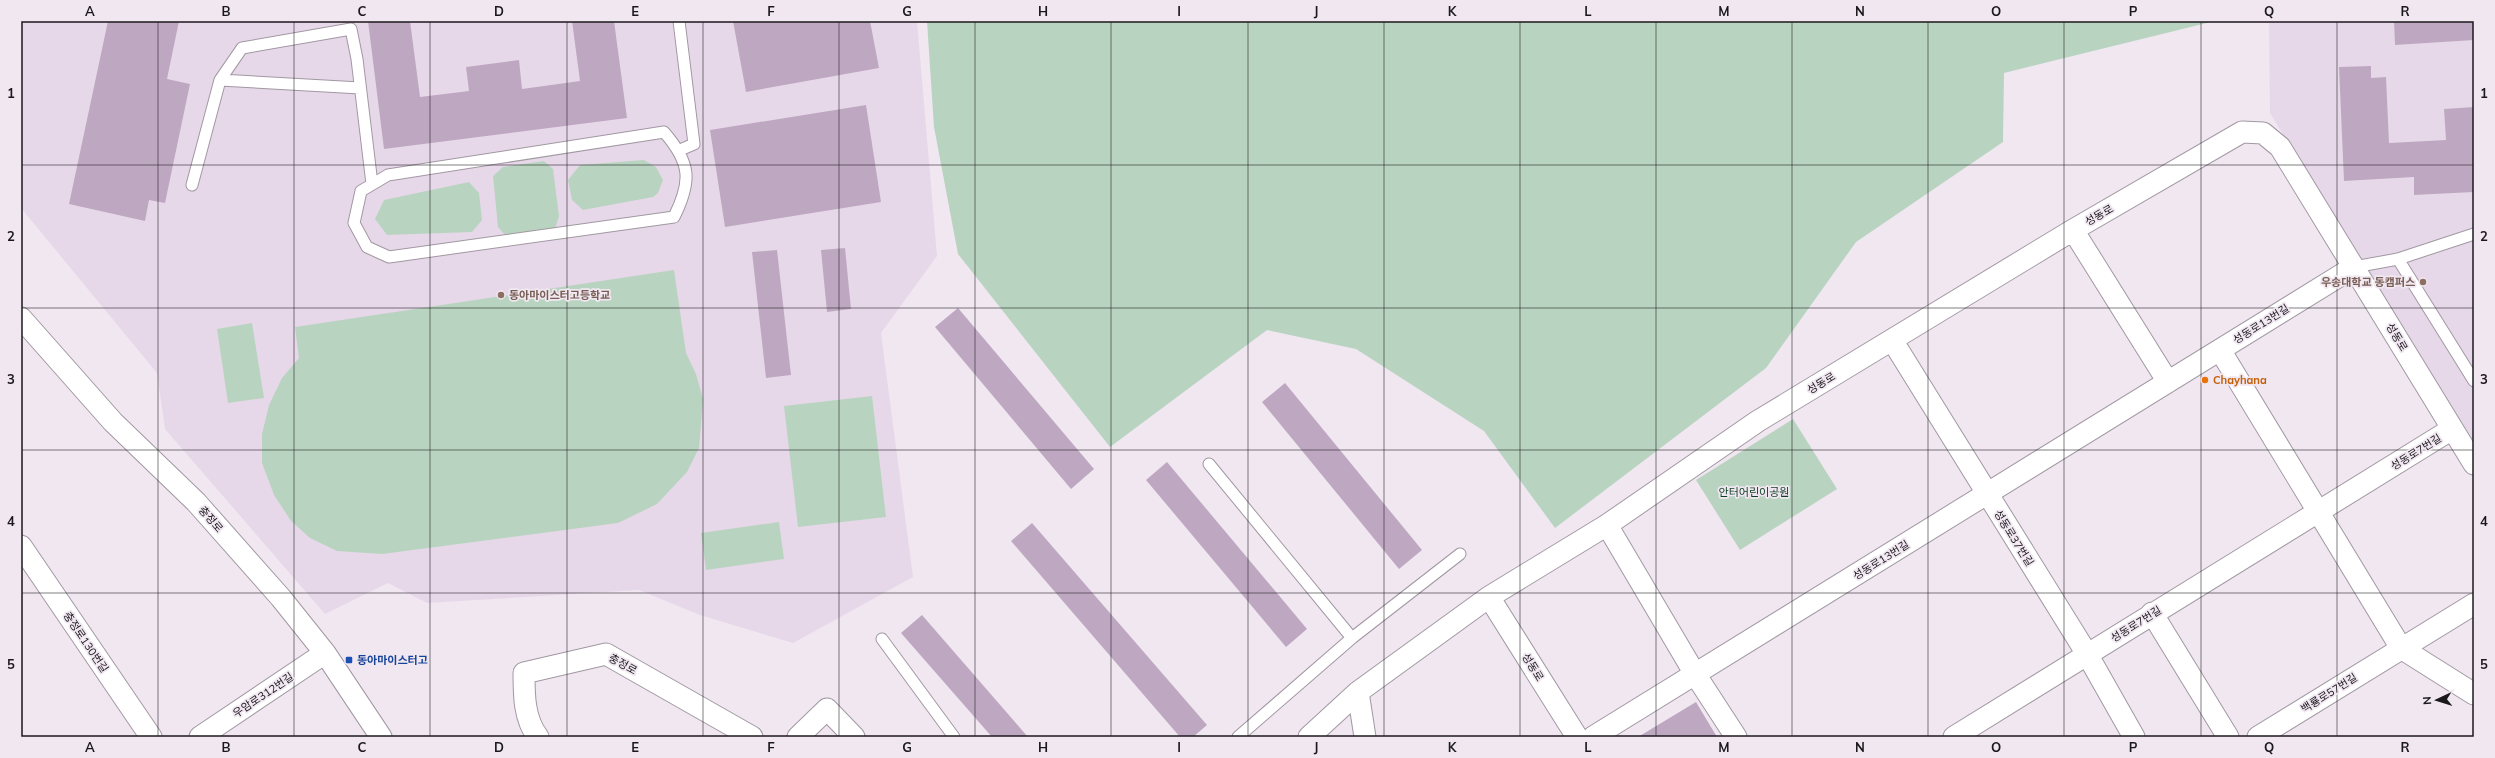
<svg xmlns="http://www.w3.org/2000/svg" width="2495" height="758" viewBox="0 0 2495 758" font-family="Mulish,'Noto Sans KR',sans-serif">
  <rect width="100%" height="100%" fill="#f0e7f1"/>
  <path fill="#e7d8e9" d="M 21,21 L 917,21 L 937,256 L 881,333 L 913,577 L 793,643 L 700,615 L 639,590 L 427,603 L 388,583 L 325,614 L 165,429 L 157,373 L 21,208 Z
    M 2269,21 L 2474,21 L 2474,451 L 2270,113 Z"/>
  <path fill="#b8d4c0" d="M 927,21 L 2215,21 L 2004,73 L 2003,142 L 1856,242 L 1766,368 L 1555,528 L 1484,431 L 1356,349 L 1267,330 L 1110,447 L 958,254 L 934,127 Z
    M 644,160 L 656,167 L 663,180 L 658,193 L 653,197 L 583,210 L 572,200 L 568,180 L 580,165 Z
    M 544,161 L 553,169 L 559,216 L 555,229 L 505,235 L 498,227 L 493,176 L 503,167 Z
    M 469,182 L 479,193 L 482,220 L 472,232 L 387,235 L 375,219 L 384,200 Z
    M 674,270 L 686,353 L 696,374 L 703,399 L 699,448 L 687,472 L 657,504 L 618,523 L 382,554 L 337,551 L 310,538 L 291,521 L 274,495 L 262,463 L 262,434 L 269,405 L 282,378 L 299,358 L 295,327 Z
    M 252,323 L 264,398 L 228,403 L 217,329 Z
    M 872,396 L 886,517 L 798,527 L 784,406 Z
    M 1793,419 L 1837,489 L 1740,550 L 1696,480 Z
    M 779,522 L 784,559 L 706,570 L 701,533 Z"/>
  <path fill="#bea8c1" d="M 108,21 L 179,21 L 167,79 L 190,84 L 165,203 L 149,200 L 145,221 L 69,204 Z
    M 368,21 L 410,21 L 420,97 L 469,91 L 466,67 L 519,60 L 522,89 L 580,81 L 572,21 L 614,21 L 627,118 L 384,149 Z
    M 733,21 L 870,21 L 879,68 L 746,92 Z
    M 2394,21 L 2474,21 L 2474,40 L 2395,45 Z
    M 2371,66 L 2371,78 L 2386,77 L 2389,143 L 2446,140 L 2444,109 L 2474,107 L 2474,192 L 2414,195 L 2414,177 L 2344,181 L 2339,67 Z
    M 866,105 L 881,202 L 725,227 L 710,130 Z
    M 845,248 L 851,309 L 827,312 L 821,250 Z
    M 777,250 L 791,375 L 766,378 L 752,252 Z
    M 958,308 L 1094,469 L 1071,489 L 935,327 Z
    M 1285,383 L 1422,550 L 1399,569 L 1262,402 Z
    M 1167,462 L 1307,629 L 1286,647 L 1146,480 Z
    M 1032,523 L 1207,725 L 1193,737 L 1180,737 L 1011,541 Z
    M 922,615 L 1028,737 L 992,737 L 901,633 Z
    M 1696,702 L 1717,737 L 1638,737 Z"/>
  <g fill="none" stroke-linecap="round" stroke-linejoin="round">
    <defs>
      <path id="service" d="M 679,21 L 694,144 L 680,150
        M 220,80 L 360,88
        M 664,132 C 691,163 692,181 674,217 L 389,257 L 367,247 L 354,223 L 361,191 L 388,175 Z
        M 192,185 L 220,80 L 242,48 L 351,29 L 357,59 L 372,184
        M 2398,259 L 2474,381
        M 2354,267 L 2398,259 L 2474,234
        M 1209,464 L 1352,638
        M 882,639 L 954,737
        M 1238,737 L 1352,638 L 1460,554"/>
      <path id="minor" d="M 2073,230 L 2168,382
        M 21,318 L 113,422 L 196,502 L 281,598 L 325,653 L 381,737
        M 1892,340 L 2087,654 L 2134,737
        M 2220,350 L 2401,648 L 2474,694
        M 1607,525 L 1695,674 L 1736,737
        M 21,546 L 151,737
        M 1489,597 L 1577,737
        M 2152,613 L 2228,737
        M 1358,692 L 1365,737
        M 200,737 L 325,653
        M 538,737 C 524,719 524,695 524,673 L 606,654 L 752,737
        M 798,737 L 827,709 L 854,737
        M 1309,737 L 1358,692 L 1489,597 L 1607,525 L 1758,421 L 2073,230 L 2242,132 L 2263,133 L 2280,147 L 2474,464
        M 1593,737 L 2354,267
        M 1954,737 L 2452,429
        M 2258,737 L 2474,604"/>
    </defs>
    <use href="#service" stroke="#a198a2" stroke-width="13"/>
    <use href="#minor" stroke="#a198a2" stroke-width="23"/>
    <use href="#service" stroke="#fff" stroke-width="11"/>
    <use href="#minor" stroke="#fff" stroke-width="21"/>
  </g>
  <path fill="none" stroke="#1b181c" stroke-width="1" stroke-opacity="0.55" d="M 158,21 L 158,737M 294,21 L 294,737M 430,21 L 430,737M 567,21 L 567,737M 703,21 L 703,737M 839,21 L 839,737M 975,21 L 975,737M 1111,21 L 1111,737M 1248,21 L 1248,737M 1384,21 L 1384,737M 1520,21 L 1520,737M 1656,21 L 1656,737M 1792,21 L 1792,737M 1928,21 L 1928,737M 2064,21 L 2064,737M 2201,21 L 2201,737M 2337,21 L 2337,737M 21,165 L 2474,165M 21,308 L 2474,308M 21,450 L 2474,450M 21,593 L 2474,593"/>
  <g fill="#8d6e63" stroke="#f0e7f1" stroke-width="1.5">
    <circle cx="2423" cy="282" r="4"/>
    <circle cx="501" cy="295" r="4"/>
  </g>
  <circle fill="#e8710a" stroke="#f0e7f1" stroke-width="1.5" cx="2205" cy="380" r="4"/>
  <rect fill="#1a4fb4" stroke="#f0e7f1" stroke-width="1.5" x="345" y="656" width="8" height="8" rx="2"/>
  <g text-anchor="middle" stroke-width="3.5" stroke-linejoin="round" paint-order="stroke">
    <g font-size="11" fill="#1b181c" stroke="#f0e7f1">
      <text transform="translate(2099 215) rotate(-30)" y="4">성동로</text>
      <text transform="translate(2261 324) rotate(-32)" y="4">성동로13번길</text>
      <text transform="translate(2397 337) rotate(59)" y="4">성동로</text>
      <text transform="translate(1821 383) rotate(-31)" y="4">성동로</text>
      <text transform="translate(2416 452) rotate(-32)" y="4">성동로7번길</text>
      <text transform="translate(211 519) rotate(49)" y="4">충정로</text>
      <text transform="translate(2014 538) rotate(58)" y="4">성동로37번길</text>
      <text transform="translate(1881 560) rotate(-32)" y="4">성동로13번길</text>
      <text transform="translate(2136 624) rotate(-32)" y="4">성동로7번길</text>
      <text transform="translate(86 642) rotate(56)" y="4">충정로130번길</text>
      <text transform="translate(623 664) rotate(29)" y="4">충정로</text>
      <text transform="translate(1533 667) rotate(58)" y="4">성동로</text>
      <text transform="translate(2329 693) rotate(-32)" y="4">백룡로57번길</text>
      <text transform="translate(263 695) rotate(-34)" y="4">우암로312번길</text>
    </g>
    <g font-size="11" font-weight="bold" fill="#785e54" stroke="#f0e7f1" text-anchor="end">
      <text x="2415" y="286">우송대학교 동캠퍼스</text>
      <text x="509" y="299" text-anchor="start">동아마이스터고등학교</text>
    </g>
    <g font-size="11" font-weight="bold" fill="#c56008" stroke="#f0e7f1" text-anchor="start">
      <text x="2213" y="384">Chayhana</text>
    </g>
    <g font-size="11" fill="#0c3e22" stroke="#f0e7f1">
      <text x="1754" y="496">안터어린이공원</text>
    </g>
    <g font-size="11" font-weight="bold" fill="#164399" stroke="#f0e7f1" text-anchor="start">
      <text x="357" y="664">동아마이스터고</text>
    </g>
  </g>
  <rect width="2495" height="758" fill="none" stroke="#f0e7f1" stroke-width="44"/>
  <g transform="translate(2437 700) rotate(266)" stroke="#f0e7f1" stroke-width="3" paint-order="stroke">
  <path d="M0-3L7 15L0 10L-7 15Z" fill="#1b181c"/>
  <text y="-6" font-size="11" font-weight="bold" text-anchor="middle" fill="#1b181c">N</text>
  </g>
  <rect x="22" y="22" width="2451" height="714" fill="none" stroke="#1b181c" stroke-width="1.5"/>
  <g font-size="13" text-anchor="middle" font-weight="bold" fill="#1b181c">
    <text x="90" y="16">A</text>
    <text x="226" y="16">B</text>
    <text x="362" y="16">C</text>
    <text x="499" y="16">D</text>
    <text x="635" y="16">E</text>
    <text x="771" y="16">F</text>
    <text x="907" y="16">G</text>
    <text x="1043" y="16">H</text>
    <text x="1179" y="16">I</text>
    <text x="1316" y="16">J</text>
    <text x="1452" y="16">K</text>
    <text x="1588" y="16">L</text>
    <text x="1724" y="16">M</text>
    <text x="1860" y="16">N</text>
    <text x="1996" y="16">O</text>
    <text x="2133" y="16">P</text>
    <text x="2269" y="16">Q</text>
    <text x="2405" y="16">R</text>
    <text x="11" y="98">1</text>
    <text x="2484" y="98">1</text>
    <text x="11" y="241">2</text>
    <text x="2484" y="241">2</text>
    <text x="11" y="384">3</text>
    <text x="2484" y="384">3</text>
    <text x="11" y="526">4</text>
    <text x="2484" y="526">4</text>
    <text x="11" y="669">5</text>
    <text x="2484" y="669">5</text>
    <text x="90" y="752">A</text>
    <text x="226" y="752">B</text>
    <text x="362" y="752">C</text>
    <text x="499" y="752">D</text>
    <text x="635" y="752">E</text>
    <text x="771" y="752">F</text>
    <text x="907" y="752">G</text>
    <text x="1043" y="752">H</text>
    <text x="1179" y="752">I</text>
    <text x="1316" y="752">J</text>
    <text x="1452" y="752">K</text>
    <text x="1588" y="752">L</text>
    <text x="1724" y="752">M</text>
    <text x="1860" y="752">N</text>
    <text x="1996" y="752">O</text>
    <text x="2133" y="752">P</text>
    <text x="2269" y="752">Q</text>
    <text x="2405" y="752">R</text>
  </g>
</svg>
